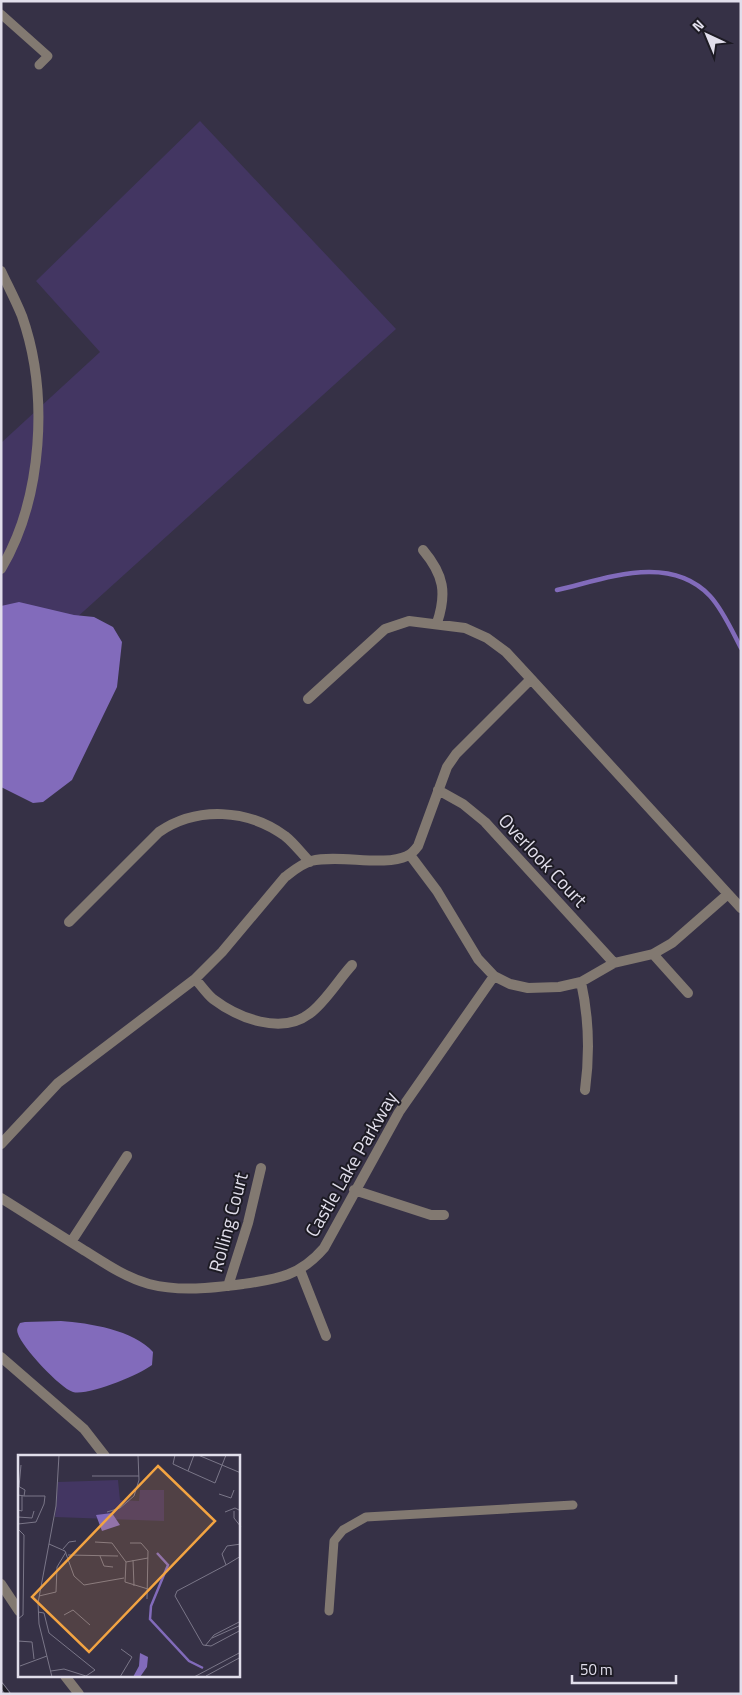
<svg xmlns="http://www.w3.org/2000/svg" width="742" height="1695" viewBox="0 0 742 1695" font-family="'Titillium Web',sans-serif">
  <rect width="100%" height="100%" fill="#363146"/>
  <path fill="#433662" d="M 200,121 L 396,329 L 1,686 L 1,443 L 100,352 L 36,281 Z"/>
  <path fill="#826bbb" d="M 19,602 L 74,615 L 94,617 L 113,627 L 122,642 L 117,687 L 72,780 L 43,802 L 33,803 L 1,787 L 1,606 Z
    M 61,1321 C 89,1323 134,1330 153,1352 L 152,1365 C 139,1375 88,1396 73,1392 C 60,1388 22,1347 18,1334 C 16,1329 18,1327 20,1323 L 25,1322 Z"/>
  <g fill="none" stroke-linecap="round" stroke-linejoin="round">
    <path stroke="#826bbb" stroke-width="4.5" d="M 557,590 C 606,579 669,553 710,596 C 723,610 732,631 741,648"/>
    <path stroke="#827971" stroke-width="9" d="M 1,14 L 48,56 L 39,65
      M 329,1611 L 334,1541 L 343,1530 L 366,1517 L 573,1505"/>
    <path stroke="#827971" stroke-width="10" d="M 1,271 C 8,286 16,301 22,316 C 49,393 43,498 1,569
      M 423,550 C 444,575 447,593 437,623
      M 308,699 L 385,629 L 409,621 L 465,628 L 487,638 L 506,652 L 531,679 L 741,908
      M 438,790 L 463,804 L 485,822 L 614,963
      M 410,855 L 437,891 L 478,959 L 494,976 L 510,984 L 528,988 L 559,987 L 581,982 L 614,963 L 653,954 L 672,943 L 728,894
      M 69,922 L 159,832 C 197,806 248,809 285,836 C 294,843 302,854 310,862
      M 653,954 L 688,993
      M 195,979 C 201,985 206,993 213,999 C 238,1018 281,1035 309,1014 C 324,1004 339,979 352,965
      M 581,982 C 589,1018 590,1053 585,1090
      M 1,1144 L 58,1083 L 195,979 L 222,952 L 285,877 C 293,871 301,864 311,861 C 340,854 383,867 407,856 C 412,854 415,850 418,846 L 447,767 L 456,754 L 531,679
      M 354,1190 L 431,1215 L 444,1215
      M 1,1198 C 28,1215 55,1232 82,1249 C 103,1262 124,1277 149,1284 C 180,1292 212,1288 243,1284 C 278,1279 300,1276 324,1248 L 399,1112 L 494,976
      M 71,1242 L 127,1156
      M 300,1270 L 326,1336
      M 228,1286 L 248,1223 L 261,1168
      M 1,1357 L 84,1429 L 105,1456
      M 1,1584 L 19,1611
      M 65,1676 L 79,1694"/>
    <defs>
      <path id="rail" d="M 1,1685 L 8,1694"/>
    </defs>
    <use href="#rail" stroke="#858193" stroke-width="5.5"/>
    <use href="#rail" stroke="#1d1b24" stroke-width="4" stroke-dasharray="11" stroke-linecap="butt"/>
  </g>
  <g text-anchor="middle" stroke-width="4" stroke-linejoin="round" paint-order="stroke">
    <g font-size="19" fill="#e1deeb" stroke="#1d1b24">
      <text transform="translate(543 860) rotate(47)" y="7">Overlook Court</text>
      <text transform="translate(351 1164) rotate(-60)" y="7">Castle Lake Parkway</text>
      <text transform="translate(228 1222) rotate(-75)" y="7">Rolling Court</text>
    </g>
  </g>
  <g transform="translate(18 1455)">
    <rect width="222" height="222" fill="#363146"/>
    <path d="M 100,25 L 102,45 L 121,46 L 122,35 L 146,35 L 146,66 L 37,62 L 40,27 Z" fill="#433662"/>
    <path d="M 94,58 L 102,70 L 84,76 L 78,60 ZM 122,198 L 130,202 L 129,212 L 122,222 L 115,222 L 121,211 Z" fill="#826bbb"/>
    <path fill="none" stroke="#826bbb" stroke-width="2.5" d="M 139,98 L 150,110 L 133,151 L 132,164 L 171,206 L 185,213"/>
    <path fill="none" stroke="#7a7688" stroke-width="1" d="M 157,0 L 155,9 L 170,16 L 176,0M 180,0 L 223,18M 170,16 L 197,28 L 208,0M 74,21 L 121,21M 0,31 L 7,35 L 6,41 L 0,40M 1,32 L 3,10M 201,39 L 213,43 L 216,35M 0,55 L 4,56 L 4,40M 216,56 L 216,63 L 223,72M 89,57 L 102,53 L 116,41 L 121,25 L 120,0M 207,57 L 217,53 L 223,56M 0,62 L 14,63 L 16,56M 0,69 L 18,67 L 26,49 L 27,41 L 6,41M 0,74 L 6,80 L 5,160 L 0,164M 77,87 L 94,88 L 108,107 L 130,103M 112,88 L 123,88 L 130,96 L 129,144M 31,89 L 47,96 L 56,121 L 66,130 L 106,123M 223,89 L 209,91 L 204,99 L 208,110 L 159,136 L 157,141 L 185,190 L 193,191 L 223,175M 45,94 L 51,87 L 58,86M 50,100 L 100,101M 82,101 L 86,111 L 95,112M 115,105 L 116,131M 108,107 L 107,127 L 130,134M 208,110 L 223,101M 21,141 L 38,137 L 39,112 L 48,97M 20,157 L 26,158 L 31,178 L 77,215 L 68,221 L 46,214 L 33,216M 46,160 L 55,155 L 72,170M 194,183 L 223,170M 0,186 L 14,187 L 16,204M 187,191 L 196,180 L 223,166M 2,211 L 29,201M 188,221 L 223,202M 34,222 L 21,169 L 20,148 L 38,51 L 41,0M 102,222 L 114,202 L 103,194M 176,222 L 223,197"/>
    <path fill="#f3a442" fill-opacity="0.15" stroke="#f3a442" stroke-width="2.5" d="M 140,11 L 197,66 L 71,197 L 14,142 Z"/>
    <rect width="222" height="222" fill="none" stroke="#e1deeb" stroke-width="2.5"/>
  </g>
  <rect width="742" height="1695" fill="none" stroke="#e1deeb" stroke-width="5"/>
  <g transform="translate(707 35) rotate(316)" stroke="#1d1b24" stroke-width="4" paint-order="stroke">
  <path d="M0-4L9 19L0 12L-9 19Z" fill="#e1deeb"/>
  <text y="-8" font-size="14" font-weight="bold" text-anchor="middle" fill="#e1deeb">N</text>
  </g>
  <path d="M572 1675v8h104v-8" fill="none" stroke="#e1deeb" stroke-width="2.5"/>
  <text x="580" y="1675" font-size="15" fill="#e1deeb" stroke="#1d1b24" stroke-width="4" paint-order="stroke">50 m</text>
</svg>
